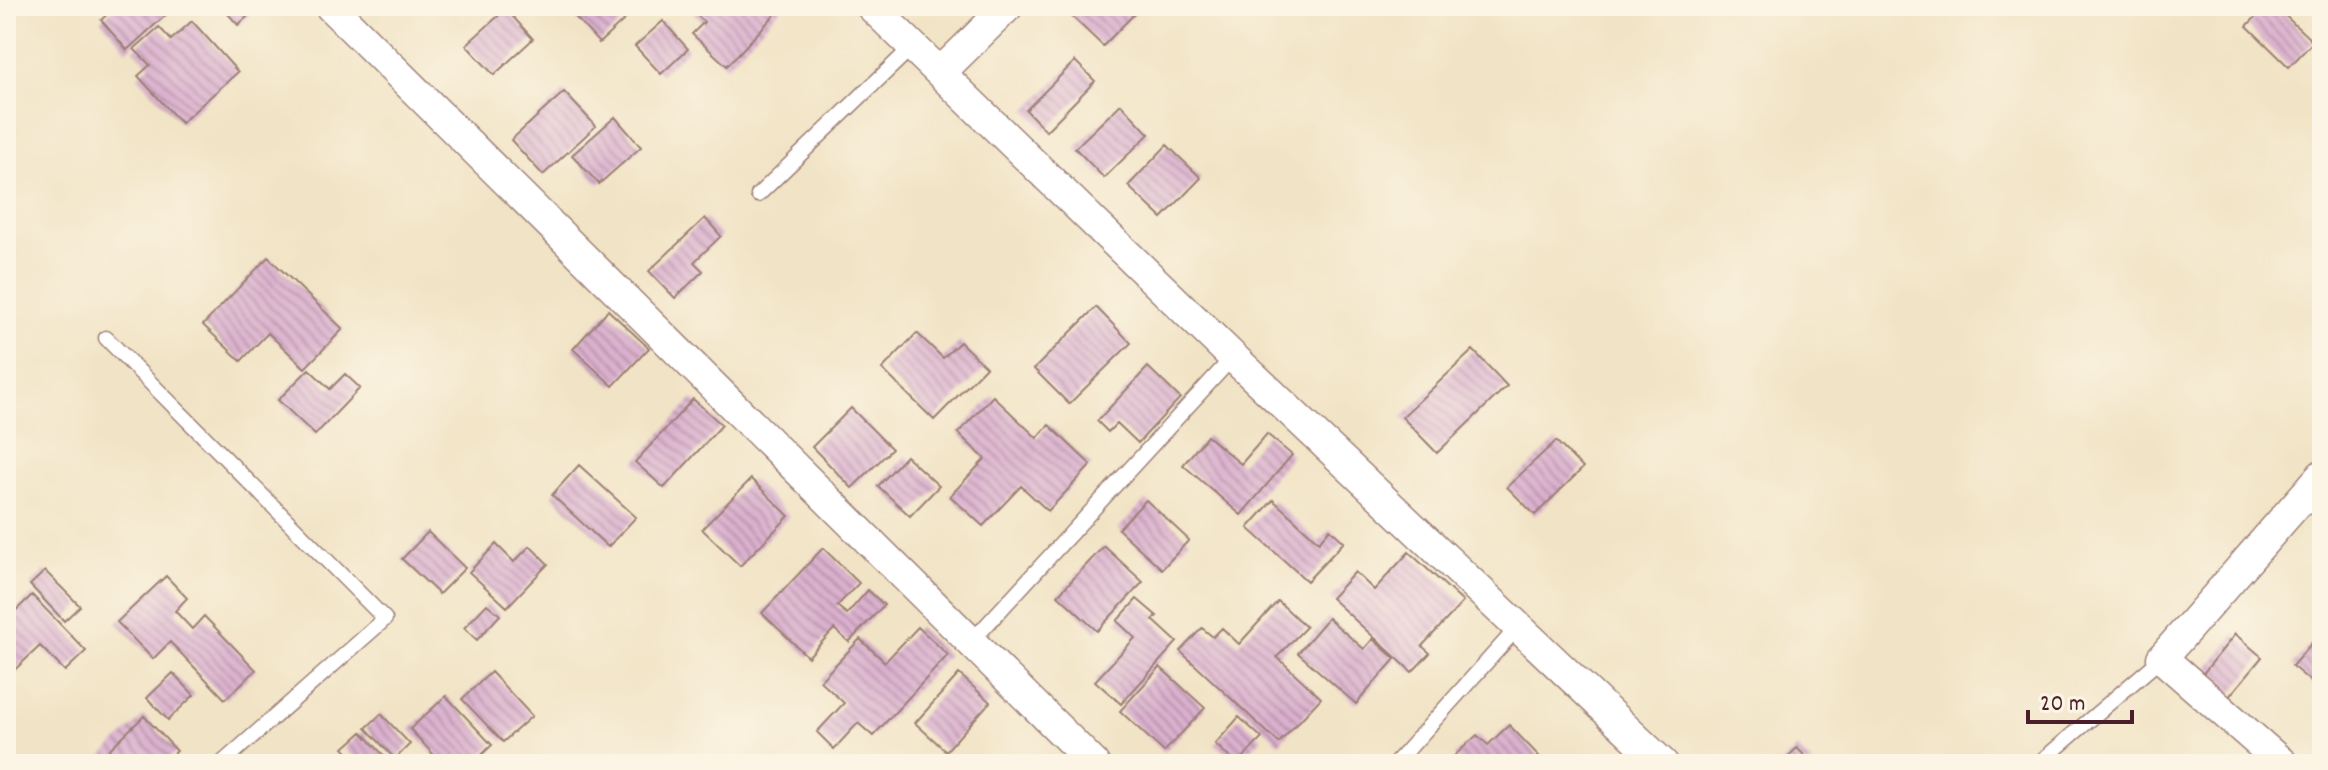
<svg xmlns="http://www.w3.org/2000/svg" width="2328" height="770" viewBox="0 0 2328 770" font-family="Dekko,sans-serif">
  <defs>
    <pattern id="building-back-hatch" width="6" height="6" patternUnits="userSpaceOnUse" patternTransform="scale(2)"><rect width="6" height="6" fill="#dab0ce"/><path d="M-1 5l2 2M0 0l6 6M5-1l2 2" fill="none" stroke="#b38fa7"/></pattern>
  </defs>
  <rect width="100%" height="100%" fill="#fcf5e5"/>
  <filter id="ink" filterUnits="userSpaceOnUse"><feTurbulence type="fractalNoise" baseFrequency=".0125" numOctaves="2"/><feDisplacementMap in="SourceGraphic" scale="16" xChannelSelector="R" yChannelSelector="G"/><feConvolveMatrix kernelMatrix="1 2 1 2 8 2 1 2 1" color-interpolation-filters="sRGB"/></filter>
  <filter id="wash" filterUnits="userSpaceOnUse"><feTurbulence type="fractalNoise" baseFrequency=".006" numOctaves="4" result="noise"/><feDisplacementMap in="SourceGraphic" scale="32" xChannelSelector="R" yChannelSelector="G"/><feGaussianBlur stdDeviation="1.8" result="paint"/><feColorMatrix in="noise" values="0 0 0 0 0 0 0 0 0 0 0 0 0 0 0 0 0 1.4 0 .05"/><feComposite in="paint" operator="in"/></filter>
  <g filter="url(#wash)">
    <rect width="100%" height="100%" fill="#f1e3c5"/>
    <g id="blocks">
      <path fill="url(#building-back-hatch)" d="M 116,6 L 162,6 L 168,13 L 127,50 L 101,20 Z
        M 221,6 L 259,6 L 238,25 Z
        M 574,6 L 630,6 L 634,11 L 599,43 L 569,10 Z
        M 688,6 L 783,6 L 727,66 L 692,34 L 704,22 Z
        M 1061,6 L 1135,6 L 1139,9 L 1103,46 Z
        M 2266,6 L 2275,6 L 2313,42 L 2289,67 L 2247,26 Z
        M 506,9 L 533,39 L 494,75 L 466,45 Z
        M 192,21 L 238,72 L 181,123 L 138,76 L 150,65 L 134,49 L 159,27 L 171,40 Z
        M 663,21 L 688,49 L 661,74 L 635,46 Z
        M 1075,61 L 1095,81 L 1046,131 L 1026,110 Z
        M 564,92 L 596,126 L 543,175 L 511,140 Z
        M 1121,104 L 1149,134 L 1104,178 L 1075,148 Z
        M 615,117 L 641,147 L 599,184 L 572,155 Z
        M 1167,145 L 1201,178 L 1162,218 L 1128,186 Z
        M 705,218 L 721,236 L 694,262 L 703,271 L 675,298 L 649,271 Z
        M 268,257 L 343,329 L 305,368 L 268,333 L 241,361 L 203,325 Z
        M 1096,307 L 1131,343 L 1069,404 L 1034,369 Z
        M 608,310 L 649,348 L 613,386 L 573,349 Z
        M 917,333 L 943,358 L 960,342 L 986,367 L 934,420 L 882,369 Z
        M 1473,350 L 1507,386 L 1437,453 L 1402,417 Z
        M 1148,367 L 1180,398 L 1138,443 L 1117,423 L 1108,432 L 1097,421 Z
        M 309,369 L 330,389 L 345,374 L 360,388 L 315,435 L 278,400 Z
        M 993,396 L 1037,438 L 1049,425 L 1091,465 L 1048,511 L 1021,486 L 983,526 L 950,496 L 985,459 L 958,433 Z
        M 693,399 L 722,425 L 664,488 L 635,462 Z
        M 851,408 L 892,449 L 852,488 L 812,447 Z
        M 1267,434 L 1292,455 L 1241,515 L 1183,465 L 1207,436 L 1241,464 Z
        M 1556,441 L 1583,468 L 1535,515 L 1507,487 Z
        M 906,456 L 939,486 L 910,516 L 878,486 Z
        M 579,465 L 636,517 L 608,547 L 552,495 Z
        M 751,479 L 789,516 L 740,566 L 702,529 Z
        M 1146,500 L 1189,540 L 1162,569 L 1118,529 Z
        M 1273,500 L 1319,542 L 1330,529 L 1344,542 L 1307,581 L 1248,528 Z
        M 428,532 L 465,568 L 439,594 L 402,559 Z
        M 496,544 L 514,562 L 530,546 L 548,564 L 507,607 L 469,572 Z
        M 1104,546 L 1143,582 L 1097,631 L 1058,595 Z
        M 823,548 L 859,583 L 837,606 L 847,614 L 868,590 L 884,605 L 849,642 L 834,629 L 808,657 L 762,613 Z
        M 1409,552 L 1463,602 L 1422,646 L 1430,653 L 1412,672 L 1331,598 L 1355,572 L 1374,590 Z
        M 45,571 L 80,606 L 64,621 L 30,585 Z
        M 166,576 L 187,598 L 175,611 L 192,629 L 204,616 L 256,670 L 225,699 L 170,642 L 153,659 L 117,622 Z
        M 32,595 L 86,651 L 65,671 L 40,646 L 6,678 L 6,620 Z
        M 1137,599 L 1157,616 L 1153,620 L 1177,642 L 1121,704 L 1095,681 L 1135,638 L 1117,621 Z
        M 1278,601 L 1306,627 L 1277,657 L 1321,698 L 1279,743 L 1180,651 L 1202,628 L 1213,637 L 1222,628 L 1239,644 Z
        M 487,604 L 500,615 L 477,640 L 464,628 Z
        M 1328,618 L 1364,649 L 1373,639 L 1395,659 L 1356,704 L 1298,653 Z
        M 918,627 L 948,655 L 873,736 L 858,723 L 834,749 L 817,732 L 844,703 L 820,681 L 860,639 L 885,662 Z
        M 2322,631 L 2322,691 L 2292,666 Z
        M 2235,634 L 2262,657 L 2228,698 L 2201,676 Z
        M 1160,667 L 1205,708 L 1164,752 L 1120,711 Z
        M 491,672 L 532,716 L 503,742 L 462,699 Z
        M 173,673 L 194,695 L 168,720 L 147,698 Z
        M 959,674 L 990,702 L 946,751 L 915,723 Z
        M 446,696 L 492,745 L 472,764 L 442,764 L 410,729 Z
        M 381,714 L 410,744 L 395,759 L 366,728 Z
        M 144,716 L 177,751 L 163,764 L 94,764 Z
        M 1239,717 L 1262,738 L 1237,764 L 1215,744 Z
        M 1509,725 L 1539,756 L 1531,764 L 1462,764 L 1454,756 L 1477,735 L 1488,745 Z
        M 362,732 L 389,761 L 385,764 L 359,764 L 344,748 Z
        M 1797,748 L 1813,764 L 1780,764 Z"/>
    </g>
  </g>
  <g filter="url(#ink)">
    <use href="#blocks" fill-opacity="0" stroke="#9e8178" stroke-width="2"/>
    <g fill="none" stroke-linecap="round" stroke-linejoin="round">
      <defs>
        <path id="lane" d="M 758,195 L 913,46
          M 106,338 L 385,619 L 221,764
          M 2301,498 L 2322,513
          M 971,642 L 1233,357
          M 1395,764 L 1518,627
          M 2038,764 L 2162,658"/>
        <path id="street" d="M 330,6 L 1094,764
          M 871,6 L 1233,357 L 1663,764
          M 940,73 L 1008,6
          M 2283,764 L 2162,658 L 2322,475"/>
      </defs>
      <use href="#lane" stroke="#9e8178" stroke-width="17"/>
      <use href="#street" stroke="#9e8178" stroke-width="33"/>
      <use href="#lane" stroke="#fff" stroke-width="14"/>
      <use href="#street" stroke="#fff" stroke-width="30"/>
    </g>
  </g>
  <rect width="2328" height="770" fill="none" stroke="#fcf5e5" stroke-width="32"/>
  <path d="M2028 710v12h104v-12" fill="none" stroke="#4a1f2b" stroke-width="4"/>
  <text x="2040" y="710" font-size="24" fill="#4a1f2b" stroke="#fcf5e5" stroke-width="6" paint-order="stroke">20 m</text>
</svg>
